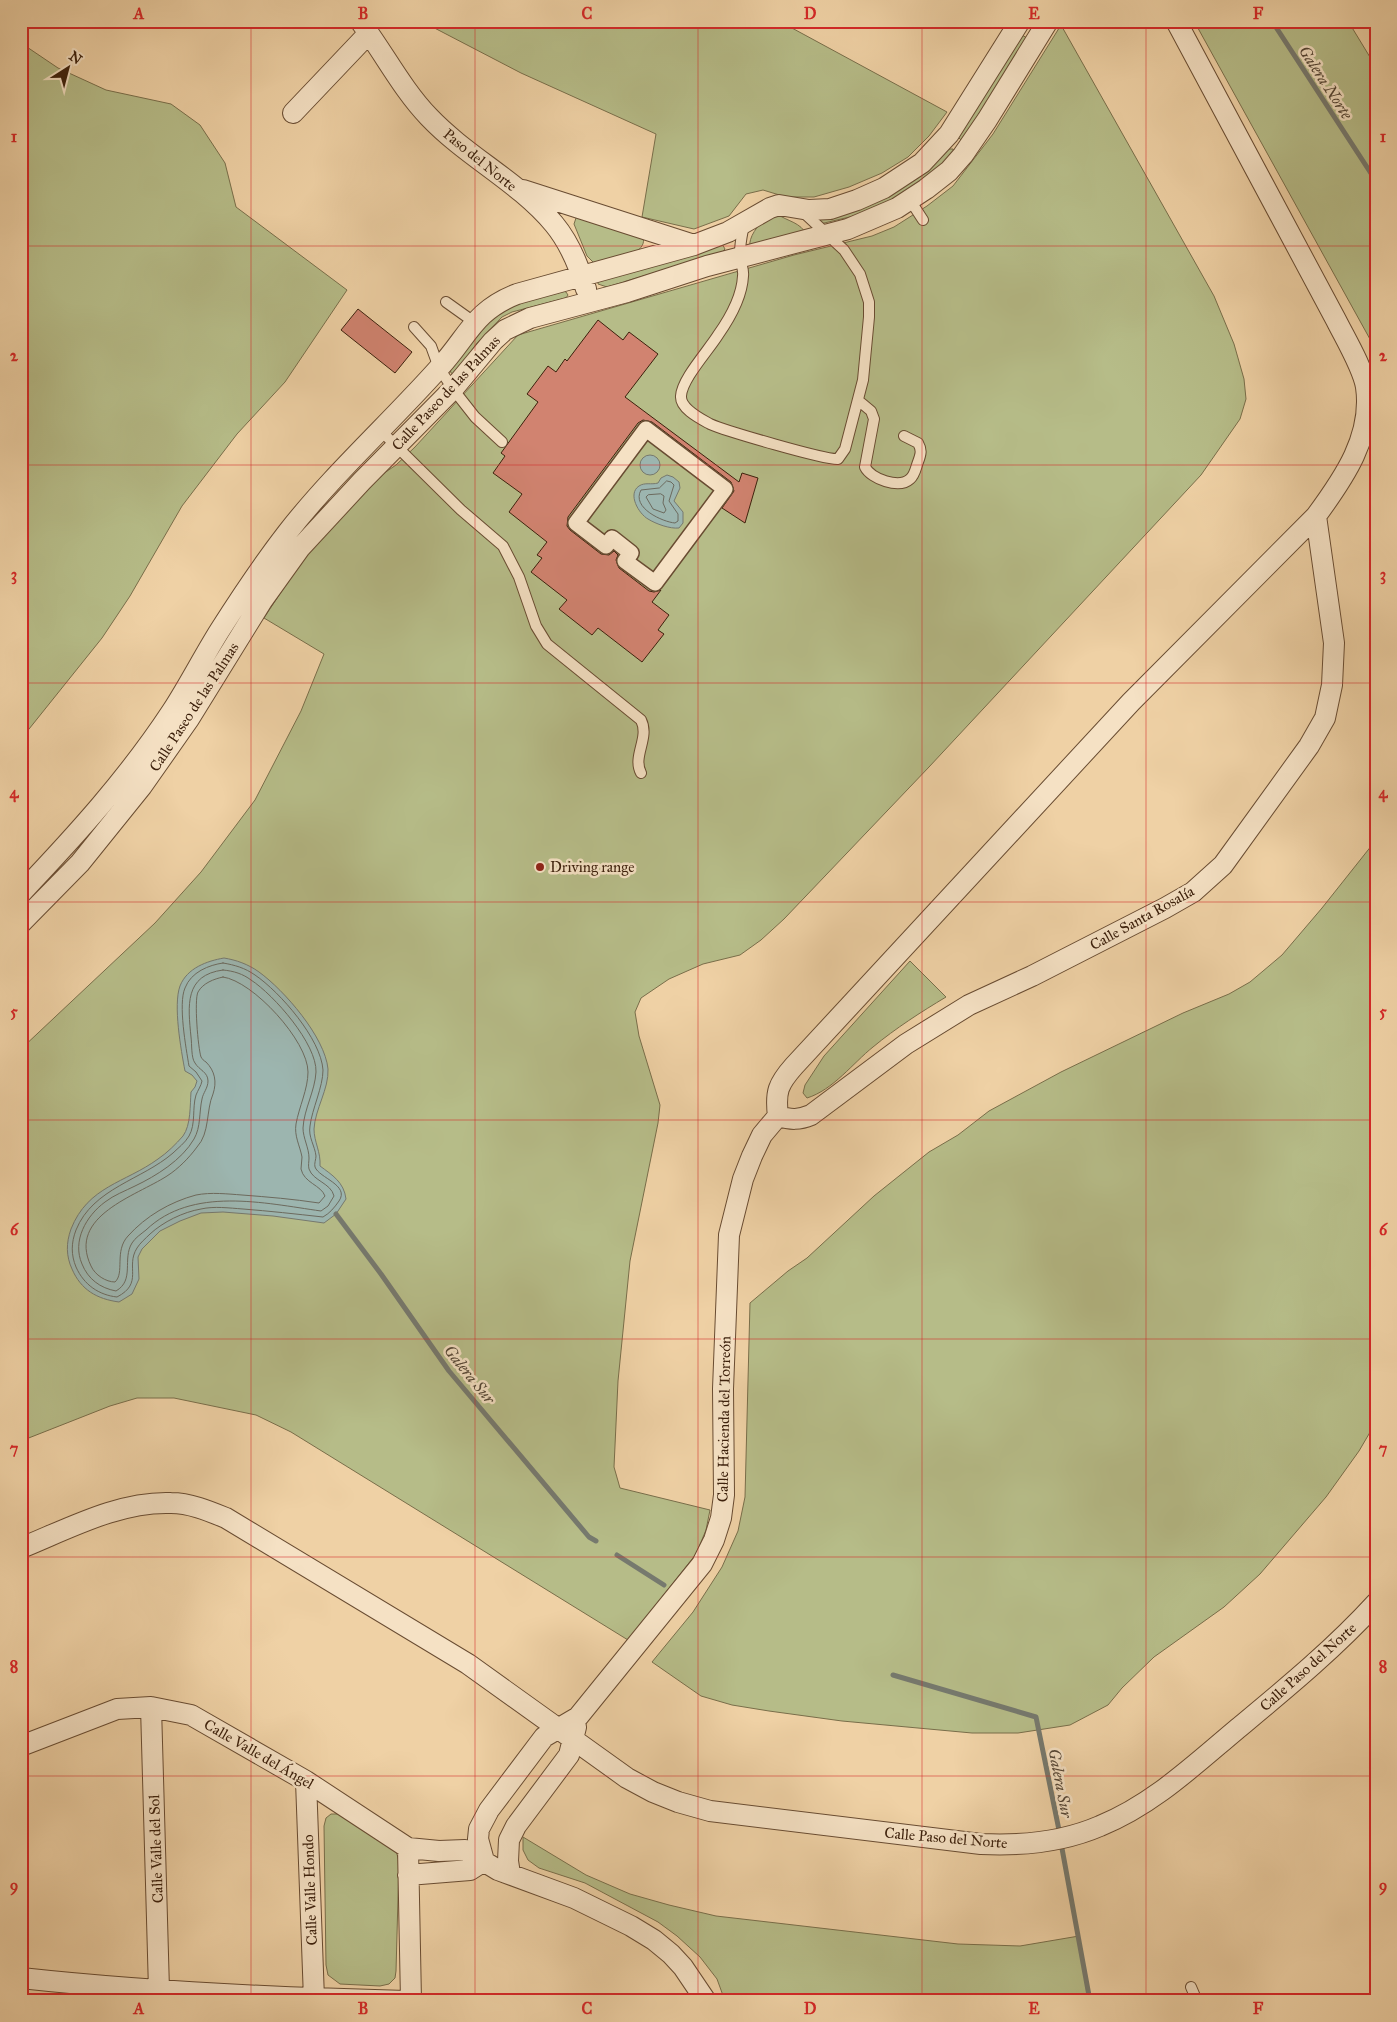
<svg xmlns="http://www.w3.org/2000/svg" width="1397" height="2022" viewBox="0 0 1397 2022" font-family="'IM FELL Great Primer',serif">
  <rect width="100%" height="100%" fill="#efd1a5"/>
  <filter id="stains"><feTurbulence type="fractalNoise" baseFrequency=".004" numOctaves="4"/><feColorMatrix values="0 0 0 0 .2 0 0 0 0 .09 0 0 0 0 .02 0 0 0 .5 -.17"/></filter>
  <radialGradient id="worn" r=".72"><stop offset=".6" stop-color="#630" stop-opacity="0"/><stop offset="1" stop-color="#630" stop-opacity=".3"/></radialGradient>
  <path fill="#b6bc88" stroke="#796e4a" d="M 421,21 L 779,21 L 947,112 L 929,136 L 908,157 L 882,173 L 849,187 L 814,197 L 786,197 L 763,190 L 746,194 L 729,216 L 694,229 L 642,217 L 656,134 L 521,73 Z
    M 1194,21 L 1348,21 L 1376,67 L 1376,350 Z
    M 1061,25 L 1214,296 L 1234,344 L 1244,379 L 1246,399 L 1240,419 L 1217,452 L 1201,475 L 929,767 L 784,919 L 761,940 L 740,955 L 703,964 L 669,979 L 641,998 L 635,1012 L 639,1036 L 660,1105 L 658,1123 L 630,1261 L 618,1381 L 614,1467 L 620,1488 L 710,1510 L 706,1530 L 696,1554 L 628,1640 L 291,1432 L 256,1415 L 174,1398 L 137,1398 L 110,1406 L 21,1441 L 21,1049 L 155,923 L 201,872 L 255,800 L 301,711 L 324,654 L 264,618 L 300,563 L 371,482 L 396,465 L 415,447 L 518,335 L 794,255 L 872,236 L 894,227 L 927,206 L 953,186 L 993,134 Z
    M 1022,35 L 1027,38 L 964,141 L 961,140 L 958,137 Z
    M 21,43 L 58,68 L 106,90 L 171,104 L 200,125 L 225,163 L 236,207 L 347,290 L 285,382 L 237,434 L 182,506 L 130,596 L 102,638 L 21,739 Z
    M 947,149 L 953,149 L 954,153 L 949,161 L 898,197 L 862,214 L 820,224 L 815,218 Z
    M 777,214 C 789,222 800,222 807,235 L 750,247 C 748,238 758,224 766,219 C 768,216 774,215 777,214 Z
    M 577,215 L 643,237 C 645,244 641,248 636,252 L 594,263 L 587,256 L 574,224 Z
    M 721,242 L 725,249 L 722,252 L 607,287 L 598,284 L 598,281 Z
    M 561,290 L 566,292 L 568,295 L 566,298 L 512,312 L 502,317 L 477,343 L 454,374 L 451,373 L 450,369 L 497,307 Z
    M 1376,840 L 1376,1422 L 1359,1451 L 1326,1497 L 1260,1574 L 1224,1607 L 1154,1657 L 1122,1688 L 1108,1705 L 1070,1725 L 1018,1733 L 972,1733 L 842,1721 L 769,1711 L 732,1705 L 701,1696 L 652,1662 L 693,1612 L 722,1567 L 738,1531 L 745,1497 L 750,1303 L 788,1271 L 807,1258 L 874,1196 L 929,1152 L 958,1135 L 989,1111 L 1061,1072 L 1183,1013 L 1229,994 L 1250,982 L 1282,955 L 1322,908 Z
    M 910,961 L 946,997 C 921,1012 896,1028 873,1047 C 853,1063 833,1090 807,1098 L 803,1093 L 805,1085 L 824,1056 Z
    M 331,1814 L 343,1814 L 396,1851 L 399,1861 L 396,1971 L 395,1978 L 389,1984 L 380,1986 L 340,1984 L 328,1975 L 326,1965 L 324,1826 L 326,1818 Z
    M 523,1837 L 586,1875 L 630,1894 L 669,1905 L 716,1916 L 958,1944 L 1020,1946 L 1079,1936 L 1088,2001 L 725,2001 L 717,1979 L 700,1957 L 677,1936 L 658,1922 L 585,1883 L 539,1868 L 528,1860 L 523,1850 Z"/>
  <path fill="#9cb5af" stroke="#76796e" d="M640 465a10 10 0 1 1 20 0a10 10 0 1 1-20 0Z
    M 667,475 L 673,477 L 679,482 L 680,488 L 674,501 L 683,512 L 683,523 L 679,528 C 670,529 656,524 648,519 C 639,514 627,494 639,486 C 645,482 651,485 658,483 L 661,478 Z
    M 224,958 C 236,960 248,964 259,972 C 284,990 325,1037 328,1069 C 329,1089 315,1109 314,1129 C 314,1142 321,1152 320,1166 C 332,1175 344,1182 346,1199 L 336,1214 L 324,1223 L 273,1216 L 223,1212 L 201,1213 L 180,1221 L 160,1231 L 142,1249 L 138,1257 L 139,1279 L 132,1294 L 119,1302 C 97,1299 81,1290 72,1269 C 66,1256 66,1243 71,1229 C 88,1186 125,1183 158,1159 C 167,1153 176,1144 183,1136 C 191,1125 190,1105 191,1092 L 195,1087 L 197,1081 L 192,1075 L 185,1071 C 181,1050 173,1005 180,986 C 187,968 207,961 224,958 Z"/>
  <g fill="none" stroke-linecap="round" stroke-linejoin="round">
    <path stroke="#6c6a5e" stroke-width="1" d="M 667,481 L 671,482 L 674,485 L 669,501 L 678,514 L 678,521 L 675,523 C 663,522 631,508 641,490 L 659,488 Z
      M 661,494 L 664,496 L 663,503 L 666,510 L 664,513 L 653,509 L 646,497 L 648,495 Z
      M 223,963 C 235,965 245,968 255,975 C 280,992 321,1039 323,1070 C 323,1087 312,1109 310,1126 C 308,1137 315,1146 316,1156 C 316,1159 314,1164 315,1167 C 319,1178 350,1185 339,1201 C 334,1208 330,1213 323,1217 C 296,1214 269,1211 243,1209 C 229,1208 214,1206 201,1209 C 183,1212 163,1222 150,1234 C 146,1238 140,1243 137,1248 C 125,1267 144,1283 117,1297 C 99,1295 84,1285 76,1267 C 71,1255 71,1243 76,1230 C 93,1188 142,1180 173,1153 C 178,1148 185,1143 189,1136 C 196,1124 192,1108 196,1095 C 198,1090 201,1086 202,1081 L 196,1072 L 189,1066 C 186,1048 178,1004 185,988 C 191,972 209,965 223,963 Z
      M 223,970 C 234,971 243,974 251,980 C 274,995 317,1044 316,1072 C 315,1091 304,1109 303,1128 C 303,1138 309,1148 309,1158 C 309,1162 308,1165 309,1169 C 313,1181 331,1183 334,1196 L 328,1206 L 321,1211 C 264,1203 192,1186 146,1230 C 141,1234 135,1238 132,1243 C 122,1259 135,1280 116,1291 C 100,1288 88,1279 82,1264 C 72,1241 86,1216 105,1202 C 114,1195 125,1191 135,1186 C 156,1176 182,1160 194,1139 C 201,1127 199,1112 202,1099 C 203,1093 208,1088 208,1081 C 208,1072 199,1070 195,1063 C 191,1058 192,1044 191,1037 C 188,1006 184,975 223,970 Z
      M 223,977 C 253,981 308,1041 308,1072 C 308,1089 299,1107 296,1124 C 294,1136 300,1146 302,1157 C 302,1161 301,1165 301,1169 C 304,1183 321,1185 325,1196 L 319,1203 C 293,1199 268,1197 242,1195 C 228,1194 211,1192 196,1195 C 170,1202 146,1216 128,1236 C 114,1251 125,1273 115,1282 C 106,1282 95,1275 91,1266 C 67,1216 136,1196 167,1176 C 178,1169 189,1158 197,1147 C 210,1133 206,1110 213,1094 C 217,1082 215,1071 206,1062 C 203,1060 203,1060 201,1057 C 198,1048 194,1000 198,992 C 203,983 214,979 223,977 Z"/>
    <path stroke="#76796e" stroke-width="5" d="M 1272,21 L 1376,181
      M 336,1214 L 381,1274 L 449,1371 L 589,1537 L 596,1541
      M 617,1555 L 664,1585
      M 893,1675 L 1036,1717 L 1060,1835
      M 1061,1843 L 1090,2001"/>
  </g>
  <path fill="#d18370" stroke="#3c200c" d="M 358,309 L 412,352 L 395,373 L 341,330 Z
    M 598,320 L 623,340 L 629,332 L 658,354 L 625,397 L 739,482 L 742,473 L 758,478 L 745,523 L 722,508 L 734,491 L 731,482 L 652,422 L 643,420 L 638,423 L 568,517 L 567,526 L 570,530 L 601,554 L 609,555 L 614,551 L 618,555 L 616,560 L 619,568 L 649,591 L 654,592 L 661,590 L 652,602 L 669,615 L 658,630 L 664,634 L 642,662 L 598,628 L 592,635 L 559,609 L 567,600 L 531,572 L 542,558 L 537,555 L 547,542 L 509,512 L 522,494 L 493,473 L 505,456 L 501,453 L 538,402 L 527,394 L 548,366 L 556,372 L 565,359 L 567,361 Z"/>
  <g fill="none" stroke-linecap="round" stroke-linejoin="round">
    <defs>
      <path id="service" d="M 910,200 L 923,220
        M 744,224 C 742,235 739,247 740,258 C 741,264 744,270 743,276 C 742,297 730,318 718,335 C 708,351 682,379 681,396 C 680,409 701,419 710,424 C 726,431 825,460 838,459 L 845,449 L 863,380 L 869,317 L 869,302 L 860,274 L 844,250 L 801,210
        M 446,302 L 474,322
        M 414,327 L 431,346 L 439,368 L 453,389 L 475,417 L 502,442
        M 859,401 L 871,411 L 874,419 L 865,467 C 871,479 899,489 910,479 C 915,475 916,467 918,462 C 921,454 922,450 918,443 L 904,436
        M 379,429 L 461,510 L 503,546 L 519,577 L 536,626 L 547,644 L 641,720 C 650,738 632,756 641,773
        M 1191,1987 L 1197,2001"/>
      <path id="pedestrian" d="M 646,429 L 725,489 L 655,583 L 625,561 L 631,553 L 612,538 L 606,546 L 576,523 Z"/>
      <path id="minor" d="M 360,21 C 384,53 402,89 429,117 C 467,157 519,182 554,224 C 569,242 579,266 586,289
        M 293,113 L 369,33
        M 523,190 L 694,245
        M 21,893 C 76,835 128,778 172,711 C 189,685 203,657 220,630 C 241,597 263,564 287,533 C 333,474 389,424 439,368 C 468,337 473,311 517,294 L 694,245 L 728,232 L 770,208 L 779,205 L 809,210 L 830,209 L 857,200 L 884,188 L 922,163 L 949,134 L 1020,21
        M 21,923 L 80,863 L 142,786 L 189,719 L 262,601 L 300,548 L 362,481 L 453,389 L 493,341 L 505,330 L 530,318 L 627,292 L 707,266 L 848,229 L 897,208 L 926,189 L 949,171 L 963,155 L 987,120 L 1048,21
        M 778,1116 C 775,1092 778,1084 794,1066 L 1131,702 L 1316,516 C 1344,478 1373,436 1366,387 C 1363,368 1345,338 1336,320 L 1176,21
        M 778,1116 C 791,1120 799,1120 811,1115 L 906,1044 L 969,1005 L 1032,976 L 1165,908 L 1193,892 L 1223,865 L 1309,746 L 1325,718 L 1332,685 L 1334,643 L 1316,516
        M 21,1548 C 68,1529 119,1501 171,1503 C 190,1503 209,1511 226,1518 L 468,1664 L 627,1778 L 653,1792 L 678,1802 L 710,1811 L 981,1844 C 1021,1846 1063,1842 1100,1826 C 1152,1805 1193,1766 1236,1730 C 1284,1690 1333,1650 1376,1603
        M 151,1707 L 159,1990
        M 21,1746 L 117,1709 L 151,1707 L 191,1715 L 306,1781 L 408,1848 L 439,1851 L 465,1850 L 498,1870 L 574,1898 L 631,1926 L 654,1940 L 671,1954 L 683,1967 L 706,2001
        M 306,1781 L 314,1999
        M 408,1848 L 411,2001
        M 484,1861 L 478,1839 L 479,1829 L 489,1810 L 544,1737 L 578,1717 L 702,1564 L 714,1540 L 721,1518 L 724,1495 L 723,1389 L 729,1235 L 743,1179 L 752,1156 L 762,1135 L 778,1116
        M 510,1874 L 508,1861 L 509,1840 L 516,1826 L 569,1755 L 576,1727
        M 408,1875 L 470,1870 L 484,1861
        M 21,1978 C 149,1992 278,1998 406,2001"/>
    </defs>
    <use href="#service" stroke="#694c32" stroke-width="12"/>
    <use href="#pedestrian" stroke="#694c32" stroke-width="18"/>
    <use href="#minor" stroke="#694c32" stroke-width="22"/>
    <use href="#service" stroke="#f5e1c4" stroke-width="10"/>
    <use href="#pedestrian" stroke="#f5e1c4" stroke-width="15"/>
    <use href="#minor" stroke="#f5e1c4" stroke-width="20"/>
  </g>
  <path fill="none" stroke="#d62828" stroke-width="1" stroke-opacity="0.55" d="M 251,21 L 251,2001M 475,21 L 475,2001M 698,21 L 698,2001M 922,21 L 922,2001M 1146,21 L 1146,2001M 21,246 L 1376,246M 21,465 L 1376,465M 21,683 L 1376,683M 21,902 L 1376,902M 21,1120 L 1376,1120M 21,1339 L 1376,1339M 21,1557 L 1376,1557M 21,1776 L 1376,1776"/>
  <circle fill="#8f2418" stroke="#f5e1c4" stroke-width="2" cx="540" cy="867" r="5"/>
  <g text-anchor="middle" stroke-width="5" stroke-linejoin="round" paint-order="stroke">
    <g font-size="15" fill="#3c200c" stroke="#f5e1c4">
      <text transform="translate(480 160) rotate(39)" y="5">Paso del Norte</text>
      <text transform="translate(446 393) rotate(-47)" y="5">Calle Paseo de las Palmas</text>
      <text transform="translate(194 707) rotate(-57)" y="5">Calle Paseo de las Palmas</text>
      <text transform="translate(1142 918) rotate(-29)" y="5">Calle Santa Rosalía</text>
      <text transform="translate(724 1419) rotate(-89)" y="5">Calle Hacienda del Torreón</text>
      <text transform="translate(1308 1667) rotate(-42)" y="5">Calle Paso del Norte</text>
      <text transform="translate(259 1754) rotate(30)" y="5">Calle Valle del Ángel</text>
      <text transform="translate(946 1838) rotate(5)" y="5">Calle Paso del Norte</text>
      <text transform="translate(156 1849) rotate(-92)" y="5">Calle Valle del Sol</text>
      <text transform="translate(310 1890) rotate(-92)" y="5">Calle Valle Hondo</text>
    </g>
    <g font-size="15" fill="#3c200c" stroke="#f5e1c4" text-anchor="start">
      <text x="550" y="872">Driving range</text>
    </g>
    <g font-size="16" font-style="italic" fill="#544535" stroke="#f5e1c4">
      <text transform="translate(1326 82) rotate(57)" y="6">Galera Norte</text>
      <text transform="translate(470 1374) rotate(51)" y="6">Galera Sur</text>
      <text transform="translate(1061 1783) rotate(79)" y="6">Galera Sur</text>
    </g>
  </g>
  <rect width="1397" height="2022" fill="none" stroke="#efd1a5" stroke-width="55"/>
  <g transform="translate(68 68) rotate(36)" stroke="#f5e1c4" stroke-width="4" paint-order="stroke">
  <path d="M0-4L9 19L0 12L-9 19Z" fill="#3c200c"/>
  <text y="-8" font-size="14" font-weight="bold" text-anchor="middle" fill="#3c200c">N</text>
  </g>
  <rect x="28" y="28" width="1342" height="1966" fill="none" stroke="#d62828" stroke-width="2"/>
  <g font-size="16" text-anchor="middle" font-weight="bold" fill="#d62828">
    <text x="139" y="19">A</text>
    <text x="363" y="19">B</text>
    <text x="587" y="19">C</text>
    <text x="810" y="19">D</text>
    <text x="1034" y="19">E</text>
    <text x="1258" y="19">F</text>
    <text x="14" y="142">1</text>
    <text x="1383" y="142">1</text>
    <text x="14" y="361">2</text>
    <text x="1383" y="361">2</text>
    <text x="14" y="580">3</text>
    <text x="1383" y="580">3</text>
    <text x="14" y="798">4</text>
    <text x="1383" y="798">4</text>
    <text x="14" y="1017">5</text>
    <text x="1383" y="1017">5</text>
    <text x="14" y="1235">6</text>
    <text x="1383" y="1235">6</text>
    <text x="14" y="1454">7</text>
    <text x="1383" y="1454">7</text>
    <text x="14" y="1672">8</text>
    <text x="1383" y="1672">8</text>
    <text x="14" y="1891">9</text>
    <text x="1383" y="1891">9</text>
    <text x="139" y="2014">A</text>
    <text x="363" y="2014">B</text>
    <text x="587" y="2014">C</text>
    <text x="810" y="2014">D</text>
    <text x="1034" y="2014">E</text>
    <text x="1258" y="2014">F</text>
  </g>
  <rect width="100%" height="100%" filter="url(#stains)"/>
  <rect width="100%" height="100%" fill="url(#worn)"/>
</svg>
